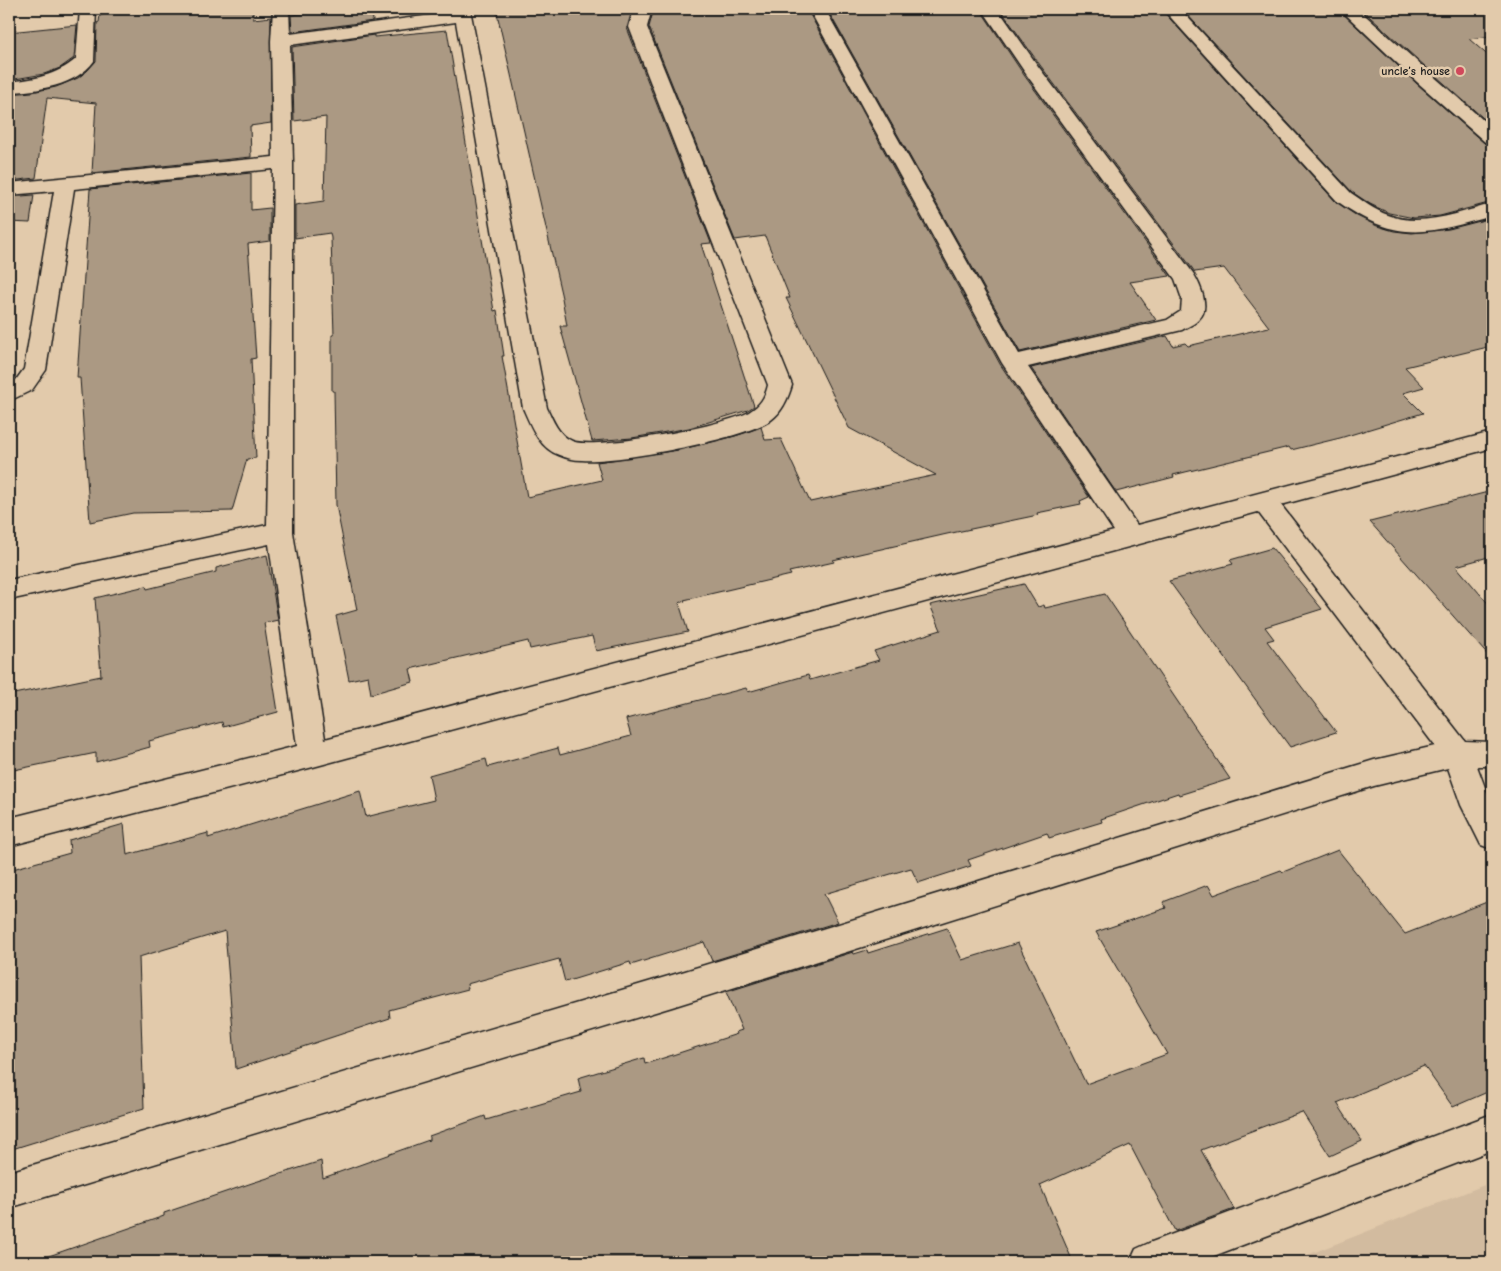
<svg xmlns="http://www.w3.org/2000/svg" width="1501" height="1271" viewBox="0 0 1501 1271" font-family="'Comic Neue',sans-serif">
  <rect width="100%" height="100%" fill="#e2caab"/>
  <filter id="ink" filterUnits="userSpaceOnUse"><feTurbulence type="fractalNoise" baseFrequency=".02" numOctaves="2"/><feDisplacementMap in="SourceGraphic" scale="10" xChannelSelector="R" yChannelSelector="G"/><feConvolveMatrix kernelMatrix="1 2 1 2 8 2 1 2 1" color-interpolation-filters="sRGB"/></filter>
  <g filter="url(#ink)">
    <path fill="#d2bb9f" d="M 1492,1182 L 1492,1262 L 1290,1262 Z"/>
    <path fill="#ab9983" stroke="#1c1c1c" d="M 119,9 L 253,9 L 253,19 L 271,17 L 271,123 L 250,126 L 251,157 L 92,173 L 96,103 L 47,98 L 36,178 L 9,181 L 9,94 L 32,92 L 56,87 L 78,78 L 87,71 L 96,61 L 97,23 L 99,22 L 100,15 L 118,13 Z
      M 350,9 L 372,9 L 373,21 L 292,32 L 291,15 Z
      M 496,9 L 620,9 L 622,15 L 631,14 L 627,28 L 711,243 L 701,244 L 754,406 L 748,410 L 689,428 L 632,438 L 592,441 L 560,326 L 567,326 L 562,298 Z
      M 684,9 L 807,9 L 1000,364 L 1089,497 L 1080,501 L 1081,504 L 1037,513 L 1038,515 L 947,534 L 833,560 L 834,562 L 789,572 L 791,575 L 684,600 L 685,601 L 679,603 L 688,632 L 596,651 L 592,636 L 530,649 L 528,641 L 410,669 L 413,682 L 371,694 L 368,676 L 349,680 L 336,616 L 357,610 L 336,505 L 334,391 L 332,391 L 332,335 L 334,335 L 331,238 L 330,233 L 295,238 L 295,205 L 324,201 L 326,117 L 294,121 L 292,47 L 374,35 L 374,37 L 447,30 L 494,311 L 497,310 L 504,356 L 502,356 L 527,497 L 602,480 L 597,462 L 679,450 L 735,436 L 761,427 L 765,440 L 781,439 L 810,502 L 936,475 L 849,428 L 786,298 L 790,298 L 765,236 L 735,240 L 649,27 L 653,12 Z
      M 827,9 L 980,9 L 1024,75 L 1170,276 L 1130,282 L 1156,320 L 1020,352 Z
      M 1000,9 L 1161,9 L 1336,202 L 1357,216 L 1377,226 L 1394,231 L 1412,233 L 1449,229 L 1492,218 L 1492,346 L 1405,367 L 1424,387 L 1403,393 L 1423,413 L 1340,438 L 1291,450 L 1289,447 L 1173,475 L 1174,477 L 1116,492 L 1031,368 L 1167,336 L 1173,346 L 1185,343 L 1188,346 L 1269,327 L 1224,268 L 1195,272 L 1040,65 Z
      M 1182,9 L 1338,9 L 1416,83 L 1484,143 L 1492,146 L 1492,202 L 1440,216 L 1414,218 L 1389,213 L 1370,204 L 1352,192 Z
      M 1361,9 L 1492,9 L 1492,36 L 1469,39 L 1492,59 L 1492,126 Z
      M 77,25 L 74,58 L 60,68 L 44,74 L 9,80 L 9,32 Z
      M 251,173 L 251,210 L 270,208 L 270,241 L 248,244 L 256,358 L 251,359 L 256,458 L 247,459 L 232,511 L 133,513 L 90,522 L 80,378 L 77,378 L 90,189 Z
      M 34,195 L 30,223 L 9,222 L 9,197 Z
      M 1492,491 L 1492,556 L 1456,566 L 1492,608 L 1492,660 L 1370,522 Z
      M 1272,548 L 1322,609 L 1265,627 L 1274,639 L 1267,641 L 1336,732 L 1290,747 L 1169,581 L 1233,564 L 1230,560 Z
      M 267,555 L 278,620 L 264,623 L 278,712 L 223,727 L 222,722 L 149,741 L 150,747 L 96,762 L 96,753 L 9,771 L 9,695 L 101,676 L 95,598 L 146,586 L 147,589 L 216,572 L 216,568 Z
      M 1024,584 L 1038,607 L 1044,605 L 1045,608 L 1105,594 L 1230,779 L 1179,795 L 1178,793 L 1101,819 L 1102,822 L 1049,838 L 1047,833 L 968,860 L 971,866 L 918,883 L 911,868 L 824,894 L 838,922 L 712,961 L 704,942 L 631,965 L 630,962 L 565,982 L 559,959 L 467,984 L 468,989 L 389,1010 L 390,1018 L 236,1069 L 225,931 L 139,957 L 144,1108 L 9,1150 L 9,870 L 70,853 L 69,840 L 124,824 L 127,855 L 208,833 L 208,838 L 360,791 L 366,817 L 434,800 L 429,775 L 486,759 L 488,767 L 558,748 L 560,755 L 631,736 L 626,719 L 746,688 L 748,692 L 808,675 L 810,680 L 879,660 L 874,651 L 941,630 L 930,605 Z
      M 1338,850 L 1405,934 L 1492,900 L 1492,1090 L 1453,1107 L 1424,1066 L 1337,1103 L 1362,1141 L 1330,1156 L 1302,1112 L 1201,1150 L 1234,1209 L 1175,1231 L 1130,1145 L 1040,1185 L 1073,1262 L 47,1262 L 46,1257 L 164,1216 L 164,1213 L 252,1183 L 321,1161 L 323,1178 L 429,1140 L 429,1136 L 485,1116 L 486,1120 L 581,1092 L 578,1078 L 644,1058 L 645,1064 L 737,1034 L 736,1032 L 742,1030 L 726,992 L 853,952 L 854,954 L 867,950 L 868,953 L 947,928 L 962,960 L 1018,943 L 1086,1084 L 1167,1054 L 1096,932 L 1166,908 L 1163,902 L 1208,885 L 1214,895 L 1281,870 L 1283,872 Z"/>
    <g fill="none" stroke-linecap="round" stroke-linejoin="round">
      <defs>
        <path id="minor" d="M 80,9 L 96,9 L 94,61 C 76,86 37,91 9,92 L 9,82 C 34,79 56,76 76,59 Z
          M 273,9 L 289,9 L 290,34 L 454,12 L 454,9 L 470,9 L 547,408 C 553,420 558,435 572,441 C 595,451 726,425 749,412 C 760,405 765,398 768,385 L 629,27 L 632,16 L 636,9 L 652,9 L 647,27 L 792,385 C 788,399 782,412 771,420 C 744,439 616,463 582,460 C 574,460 566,458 559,455 C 539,448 531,426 523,408 L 456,22 L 290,45 L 293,162 L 293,532 L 325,739 L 1114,531 L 1002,363 L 809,9 L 825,9 L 1019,354 L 1167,320 L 1181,311 L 1182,299 L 1175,279 L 1026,74 L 982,9 L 998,9 L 1038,66 L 1193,273 C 1200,284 1211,308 1199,319 C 1195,324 1187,327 1182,330 L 1028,367 L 1137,525 L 1492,432 L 1492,448 L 1281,505 L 1465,741 L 1492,742 L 1492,766 L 1477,766 L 1492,806 L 1492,849 L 1481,845 L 1461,805 L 1448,768 L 1374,786 L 672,1007 L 9,1208 L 9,1172 L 672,975 L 1374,760 L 1435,746 L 1258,512 L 313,767 L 9,846 L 9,818 L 297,746 L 269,544 L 9,600 L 9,580 L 267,525 L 273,169 L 74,189 L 46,370 L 32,390 L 9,401 L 9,383 L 16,380 L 24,369 L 54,191 L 9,195 L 9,183 L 273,157 L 271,41 Z
          M 1163,9 L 1180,9 L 1351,193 C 1363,201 1374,210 1388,215 C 1421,228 1460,212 1492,204 L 1492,216 C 1426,234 1397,244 1337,201 Z
          M 1340,9 L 1358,9 L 1492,128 L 1492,144 L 1485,142 L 1417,82 Z
          M 1492,1114 L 1492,1150 L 1198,1262 L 1130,1262 L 1136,1249 L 1149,1243 Z"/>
      </defs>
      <use href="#minor" stroke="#1c1c1c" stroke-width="3"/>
      <use href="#minor" fill="#e2caab" fill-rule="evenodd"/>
    </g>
  </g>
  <circle fill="#d1495b" stroke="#e2caab" stroke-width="2" cx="1460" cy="71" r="5"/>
  <g text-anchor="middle" stroke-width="5" stroke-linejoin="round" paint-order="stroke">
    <g font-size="12" font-weight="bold" fill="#1c1c1c" stroke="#e2caab" text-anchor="end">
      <text x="1450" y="75">uncle’s house</text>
    </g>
  </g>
  <rect width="1501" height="1271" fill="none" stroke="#e2caab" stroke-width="30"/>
  <rect x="15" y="15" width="1471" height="1241" fill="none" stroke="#1c1c1c" stroke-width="2" filter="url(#ink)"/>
</svg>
